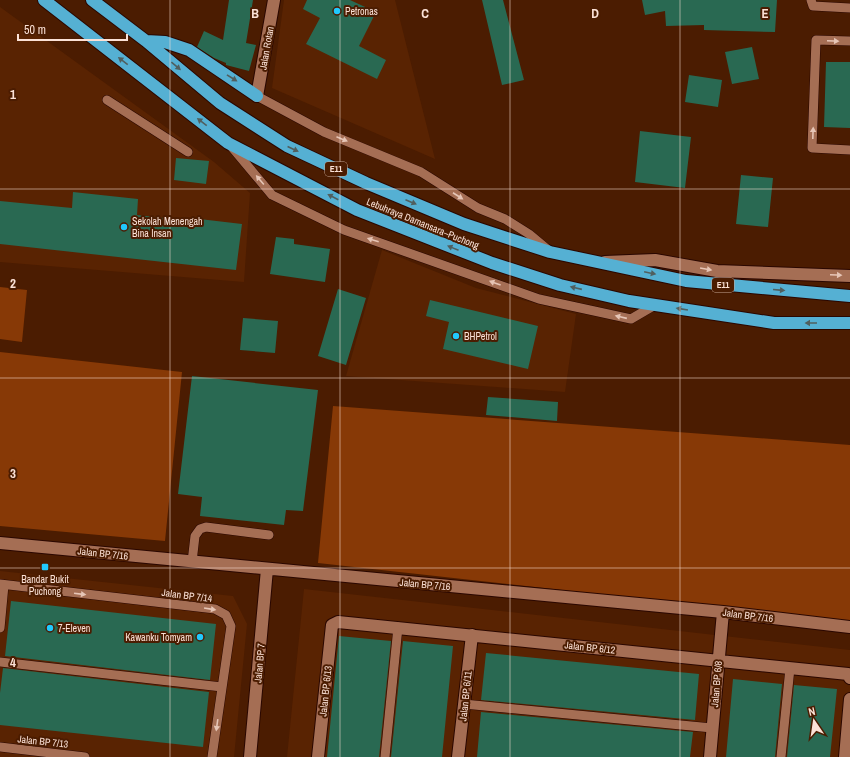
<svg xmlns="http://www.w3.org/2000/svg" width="850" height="757" viewBox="0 0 850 757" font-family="'Archivo Narrow',sans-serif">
  <rect width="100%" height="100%" fill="#4b1c01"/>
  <path fill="#592302" d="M 284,0 L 395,0 L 435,159 L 272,88 Z
    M 0,7 L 214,162 L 250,193 L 244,282 L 0,262 Z
    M 382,250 L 476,288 L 576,314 L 565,392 L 346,376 Z
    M 0,571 L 233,596 L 247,624 L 234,757 L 0,757 Z
    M 304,589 L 850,650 L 850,757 L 287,757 Z"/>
  <path fill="#873906" d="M 0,287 L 27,290 L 22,342 L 0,339 Z
    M 0,352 L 182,372 L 165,541 L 0,526 Z
    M 333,406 L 850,445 L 850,622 L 318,563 Z"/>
  <path fill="#296952" d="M 229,0 L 253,0 L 246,43 L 256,45 L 249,71 L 226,65 L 226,63 L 214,58 L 197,47 L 204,31 L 223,40 Z
    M 307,0 L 350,0 L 376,12 L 359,46 L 386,60 L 377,79 L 306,44 L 320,18 L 303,9 Z
    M 482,0 L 503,0 L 524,80 L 502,85 Z
    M 642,0 L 777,0 L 775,32 L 704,30 L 704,25 L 666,26 L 665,11 L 645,15 Z
    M 752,47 L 759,79 L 732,84 L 725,52 Z
    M 826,62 L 850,62 L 850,128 L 824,127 Z
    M 689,75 L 722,80 L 718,107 L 685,102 Z
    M 640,131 L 691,137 L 685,188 L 635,182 Z
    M 176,158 L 209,161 L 206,184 L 174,180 Z
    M 741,175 L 773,178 L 768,227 L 736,224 Z
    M 73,192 L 138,199 L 137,215 L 191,221 L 191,218 L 242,224 L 236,270 L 0,244 L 0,201 L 72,208 Z
    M 276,237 L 294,239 L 294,244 L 330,249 L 325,282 L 270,274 Z
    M 338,289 L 366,298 L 346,365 L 318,356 Z
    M 430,300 L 538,326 L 528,369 L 443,349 L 449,322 L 426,316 Z
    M 243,318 L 278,321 L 275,353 L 240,350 Z
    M 192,376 L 318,390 L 303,511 L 286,510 L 284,525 L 200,516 L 202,497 L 178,494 Z
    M 488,397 L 558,402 L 557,421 L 486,415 Z
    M 11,601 L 216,624 L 210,680 L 5,656 Z
    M 339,636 L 391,641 L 379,757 L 327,757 Z
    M 403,641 L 453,646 L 442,757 L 391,757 Z
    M 486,653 L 699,674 L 695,720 L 481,700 Z
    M 3,668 L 209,692 L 203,747 L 0,725 L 0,693 Z
    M 733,679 L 782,684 L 775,757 L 726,757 Z
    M 794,685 L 837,689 L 830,757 L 787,757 Z
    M 481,712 L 693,732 L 690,757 L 477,757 Z"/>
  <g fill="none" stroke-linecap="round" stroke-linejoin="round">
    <defs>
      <path id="lane" d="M 811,0 L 813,6 L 850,8
        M 850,41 L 816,40 L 812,148 L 850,150
        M 257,96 L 324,132 L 421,172 L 478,208 L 505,219 L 529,234 L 547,249
        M 107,100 L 188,152
        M 231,146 L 272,195 L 344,230 L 539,299 L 631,319 L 655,305
        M 192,562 L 195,536 L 200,529 L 206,527 L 269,535
        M 0,584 L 215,609 L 226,615 L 231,626 L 212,757
        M 0,628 L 4,585
        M 0,662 L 222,687
        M 464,704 L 712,728
        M 0,747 L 85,757
        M 385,757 L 398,627
        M 781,757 L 790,668"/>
      <path id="street" d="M 257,96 L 274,0
        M 0,543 L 723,612 L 850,627
        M 250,757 L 267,569
        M 318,757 L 332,625 L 338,622 L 848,674 L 850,678
        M 458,757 L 472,635
        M 710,757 L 723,612
        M 845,757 L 850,699"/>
      <path id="secondary" d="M 605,262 L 655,260 L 717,271 L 850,276"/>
      <path id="highway" d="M 44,0 L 228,143 L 357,210 L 492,263 L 560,285 L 629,301 L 774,323 L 850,323
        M 92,0 L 146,41 L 220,103 L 287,146 L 366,183 L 464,224 L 550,252 L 686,281 L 850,296
        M 146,41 L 165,42 L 189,50 L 257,96"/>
    </defs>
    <use href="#lane" stroke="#2a0700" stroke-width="10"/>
    <use href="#street" stroke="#2a0700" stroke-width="14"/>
    <use href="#secondary" stroke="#2a0700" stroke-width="14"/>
    <use href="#highway" stroke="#2a0700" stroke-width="14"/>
    <use href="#lane" stroke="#a56e54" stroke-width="9"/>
    <use href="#street" stroke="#a56e54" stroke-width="12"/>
    <use href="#secondary" stroke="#a56e54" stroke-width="12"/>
    <use href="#highway" stroke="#55b0d3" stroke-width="12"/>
  </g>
  <defs><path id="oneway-solid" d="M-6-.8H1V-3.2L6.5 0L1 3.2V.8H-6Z"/></defs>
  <g fill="#e6c5b6">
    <use href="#oneway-solid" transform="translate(833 41) rotate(2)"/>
    <use href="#oneway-solid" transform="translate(813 133) rotate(-88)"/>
    <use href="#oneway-solid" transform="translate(342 139) rotate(23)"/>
    <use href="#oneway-solid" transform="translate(260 180) rotate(-130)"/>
    <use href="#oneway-solid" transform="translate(458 196) rotate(33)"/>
    <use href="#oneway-solid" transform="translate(373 240) rotate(-162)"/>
    <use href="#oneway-solid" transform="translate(706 269) rotate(10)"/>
    <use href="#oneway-solid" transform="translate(836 275) rotate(2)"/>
    <use href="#oneway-solid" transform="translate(495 283) rotate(-160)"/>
    <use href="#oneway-solid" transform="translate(621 317) rotate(-167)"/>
    <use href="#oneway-solid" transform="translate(80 594) rotate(7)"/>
    <use href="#oneway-solid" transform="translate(210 609) rotate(9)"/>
    <use href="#oneway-solid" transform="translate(217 725) rotate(98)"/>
  </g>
  <g fill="#505f5f">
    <use href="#oneway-solid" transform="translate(123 61) rotate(-142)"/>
    <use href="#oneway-solid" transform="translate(176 66) rotate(40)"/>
    <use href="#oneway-solid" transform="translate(232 78) rotate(32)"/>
    <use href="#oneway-solid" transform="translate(202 122) rotate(-142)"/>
    <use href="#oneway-solid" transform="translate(293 149) rotate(25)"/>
    <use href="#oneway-solid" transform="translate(333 197) rotate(-152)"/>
    <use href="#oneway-solid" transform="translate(411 202) rotate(23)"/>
    <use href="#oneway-solid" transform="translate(453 248) rotate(-158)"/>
    <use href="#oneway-solid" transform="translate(650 273) rotate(12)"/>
    <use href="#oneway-solid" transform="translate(576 288) rotate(-167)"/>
    <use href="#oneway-solid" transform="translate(779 290) rotate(5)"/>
    <use href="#oneway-solid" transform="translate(682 309) rotate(-171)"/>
    <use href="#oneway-solid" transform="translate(811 323) rotate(-180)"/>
  </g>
  <path fill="none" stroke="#fce2d7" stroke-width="1" stroke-opacity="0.55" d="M 170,0 L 170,757M 340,0 L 340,757M 510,0 L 510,757M 680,0 L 680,757M 0,189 L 850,189M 0,378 L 850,378M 0,568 L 850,568"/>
  <g fill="#21c9fd" stroke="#4b1c01" stroke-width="1.5">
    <circle cx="337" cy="11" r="4"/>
    <circle cx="124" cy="227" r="4"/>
    <circle cx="456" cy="336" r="4"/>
    <rect x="41" y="563" width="8" height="8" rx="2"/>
    <circle cx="50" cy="628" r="4"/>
    <circle cx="200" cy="637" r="4"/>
  </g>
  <g text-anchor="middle" stroke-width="4" stroke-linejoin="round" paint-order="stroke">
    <g fill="#4b1c01" stroke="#c7a797" stroke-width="1">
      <rect x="325" y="162" width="22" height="14" rx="3"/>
      <rect x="712" y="278" width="22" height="14" rx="3"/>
    </g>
    <g font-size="9" font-weight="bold" fill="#fce2d7">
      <text x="336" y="172">E11</text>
      <text x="723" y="288">E11</text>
    </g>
    <g font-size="10" fill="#fce2d7" stroke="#4b1c01" text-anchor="start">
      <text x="345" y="15">Petronas</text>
      <text x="132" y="225">Sekolah Menengah<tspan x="132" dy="12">Bina Insan</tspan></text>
      <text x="464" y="340">BHPetrol</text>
      <text x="45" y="583" text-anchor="middle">Bandar Bukit<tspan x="45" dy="12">Puchong</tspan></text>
      <text x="58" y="632">7-Eleven</text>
      <text x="192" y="641" text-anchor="end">Kawanku Tomyam</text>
    </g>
    <g font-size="10" fill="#fce2d7" stroke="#4b1c01">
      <text transform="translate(266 48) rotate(-80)" y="4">Jalan Rotan</text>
      <text transform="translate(423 223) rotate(22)" y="4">Lebuhraya Damansara–Puchong</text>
      <text transform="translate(103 553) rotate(6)" y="4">Jalan BP 7/16</text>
      <text transform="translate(425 584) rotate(5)" y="4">Jalan BP 7/16</text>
      <text transform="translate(187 595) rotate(7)" y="4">Jalan BP 7/14</text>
      <text transform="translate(748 615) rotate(7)" y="4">Jalan BP 7/16</text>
      <text transform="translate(590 647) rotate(6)" y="4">Jalan BP 6/12</text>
      <text transform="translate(259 663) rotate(-85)" y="4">Jalan BP 7</text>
      <text transform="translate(716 684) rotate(-85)" y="4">Jalan BP 6/8</text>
      <text transform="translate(325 691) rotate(-84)" y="4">Jalan BP 6/13</text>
      <text transform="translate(465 696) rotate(-84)" y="4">Jalan BP 6/11</text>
      <text transform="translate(43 741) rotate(6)" y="4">Jalan BP 7/13</text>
    </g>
  </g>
  <g font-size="13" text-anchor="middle" font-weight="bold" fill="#fce2d7" stroke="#4b1c01" stroke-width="4" stroke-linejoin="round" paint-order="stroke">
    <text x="255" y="18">B</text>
    <text x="425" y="18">C</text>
    <text x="595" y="18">D</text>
    <text x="765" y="18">E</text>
    <text x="13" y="99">1</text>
    <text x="13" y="288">2</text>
    <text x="13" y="478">3</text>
    <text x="13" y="667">4</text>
  </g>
  <g transform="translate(814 721) rotate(347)" stroke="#4b1c01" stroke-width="3" paint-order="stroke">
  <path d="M0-3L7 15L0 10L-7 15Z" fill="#fce2d7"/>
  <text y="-6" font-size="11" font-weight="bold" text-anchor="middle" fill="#fce2d7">N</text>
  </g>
  <path d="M18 34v6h109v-6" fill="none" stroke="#fce2d7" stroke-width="2"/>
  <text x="24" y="34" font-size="12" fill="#fce2d7" stroke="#4b1c01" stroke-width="3" paint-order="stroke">50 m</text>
</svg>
